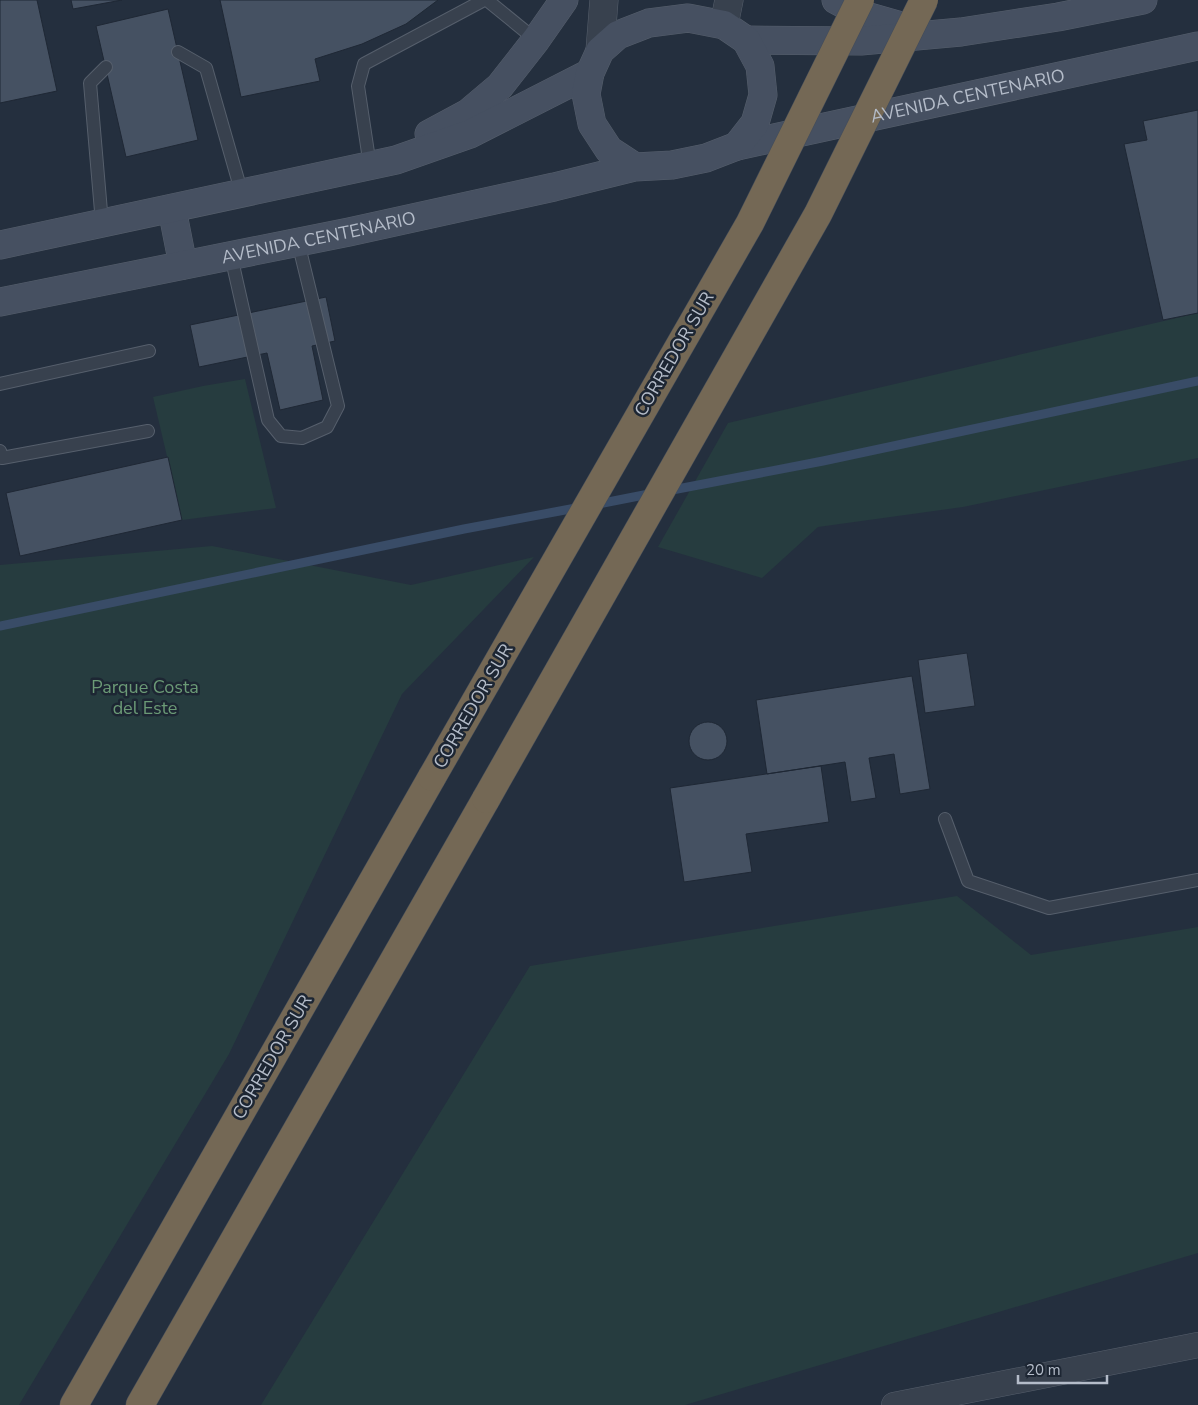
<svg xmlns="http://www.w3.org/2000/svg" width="1198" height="1405" viewBox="0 0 1198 1405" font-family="'Nunito Sans',sans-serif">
  <rect width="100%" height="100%" fill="#242f3e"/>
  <path fill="#263c3f" d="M 1198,313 L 1198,458 L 963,507 L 818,527 L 762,578 L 658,547 L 728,423 Z
    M 245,379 L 276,508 L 182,520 L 153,397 L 203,386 Z
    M 212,546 L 411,585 L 534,557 L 402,694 L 229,1054 L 19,1405 L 0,1405 L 0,565 Z
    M 957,896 L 1031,955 L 1198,927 L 1198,1253 L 685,1405 L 261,1405 L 530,966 Z"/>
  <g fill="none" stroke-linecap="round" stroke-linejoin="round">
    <path stroke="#394c67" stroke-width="9" d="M 667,491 L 823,461 L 1198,381
      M 593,505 L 654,493
      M 0,626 L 464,529 L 581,507"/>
  </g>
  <path fill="#455162" stroke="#1f2835" d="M 0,0 L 37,0 L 57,91 L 0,103 Z
    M 71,0 L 122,0 L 73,9 Z
    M 220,0 L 438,0 L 406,24 L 362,44 L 315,59 L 320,81 L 241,97 Z
    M 168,9 L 198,140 L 126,157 L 96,26 Z
    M 1198,110 L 1198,313 L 1163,320 L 1124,144 L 1147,140 L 1143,121 Z
    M 326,297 L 335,341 L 312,346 L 323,400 L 280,410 L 267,353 L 199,367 L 190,325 Z
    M 168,457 L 182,520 L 20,556 L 6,493 Z
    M 967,653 L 975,706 L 925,713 L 918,660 Z
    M 912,676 L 930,789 L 900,794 L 894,754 L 869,758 L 876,798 L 851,802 L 845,762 L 767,774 L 756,700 Z
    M689 741a19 19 0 1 1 38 0a19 19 0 1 1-38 0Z
    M 821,766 L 829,822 L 746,834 L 752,872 L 684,882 L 670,788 Z"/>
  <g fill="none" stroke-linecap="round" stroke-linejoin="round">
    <defs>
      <path id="service" d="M 487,0 L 536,40
        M 178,52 L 206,68 L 242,194
        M 370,166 L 358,86 L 364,64 L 484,0
        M 102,223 L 90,83 L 106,67
        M 231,256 L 268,420 L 281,436 L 302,438 L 327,427 L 338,406 L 298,242
        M 0,384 L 149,351
        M 0,451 L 2,458 L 148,431
        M 945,819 L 968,881 L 1049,908 L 1198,880"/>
      <path id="minor" d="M 894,1405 L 1198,1345"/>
      <path id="tertiary" d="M 724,25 L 729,0
        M 600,51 L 604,0"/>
      <g id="secondary">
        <path d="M 836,0 L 866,16 L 915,30"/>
        <path d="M 746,40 L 861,41 L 961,32 L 1058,17 L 1143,0"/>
        <path d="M 429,134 L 468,113 L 500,86 L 536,40 L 564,0"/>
        <path id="s1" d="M 737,146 L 1198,46"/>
        <path d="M 172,209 L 183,265"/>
        <path d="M 0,245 L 396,160 L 470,134 L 590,73"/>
        <path id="s2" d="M 0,302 L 349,232 L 554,187 L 635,167 L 672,165 L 706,158 L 737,146 L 755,123 L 763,95 L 760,66 L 746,40 L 724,25 L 688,18 L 649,23 L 618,35 L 600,51 L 590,73 L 586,94 L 592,124 L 609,150 L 635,167"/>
      </g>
      <path id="motorway" d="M 74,1405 L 432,777
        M 140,1405 L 486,799"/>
    </defs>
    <use href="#service" stroke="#565f6c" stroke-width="14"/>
    <use href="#minor" stroke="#565f6c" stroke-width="26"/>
    <use href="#tertiary" stroke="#565f6c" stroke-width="29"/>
    <use href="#secondary" stroke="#565f6c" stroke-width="29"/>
    <use href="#motorway" stroke="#434c59" stroke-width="29"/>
    <use href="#service" stroke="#38414e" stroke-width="12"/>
    <use href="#minor" stroke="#38414e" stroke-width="25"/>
    <use href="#tertiary" stroke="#38414e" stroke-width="28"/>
    <use href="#secondary" stroke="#465061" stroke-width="28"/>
    <use href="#motorway" stroke="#746855" stroke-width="28"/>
    <defs>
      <path id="motorway-bridge" d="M 432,777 L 750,223 L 860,0
        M 486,799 L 818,214 L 924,0"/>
    </defs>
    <use href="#motorway-bridge" stroke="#434c59" stroke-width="29" stroke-linecap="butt"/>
    <use href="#motorway-bridge" stroke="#746855" stroke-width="28"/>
  </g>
  <g text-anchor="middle" stroke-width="5" stroke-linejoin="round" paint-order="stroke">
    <g font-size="18" fill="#b4bcc9" stroke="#1d2633">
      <text dy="6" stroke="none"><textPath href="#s1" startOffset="236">AVENIDA CENTENARIO</textPath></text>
      <text dy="6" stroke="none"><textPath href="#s2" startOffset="325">AVENIDA CENTENARIO</textPath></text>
      <text transform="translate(674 354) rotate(-60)" y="6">CORREDOR SUR</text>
      <text transform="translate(473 706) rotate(-60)" y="6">CORREDOR SUR</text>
      <text transform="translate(272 1057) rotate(-60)" y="6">CORREDOR SUR</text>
    </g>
    <g font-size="18" fill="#6b9a76" stroke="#1d2633">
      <text x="145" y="693">Parque Costa<tspan x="145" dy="21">del Este</tspan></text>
    </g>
  </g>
  <path d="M1018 1375v8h89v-8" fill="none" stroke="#b4bcc9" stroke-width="2.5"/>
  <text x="1026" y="1375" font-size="15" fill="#b4bcc9" stroke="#1d2633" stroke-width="4" paint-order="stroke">20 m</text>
</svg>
